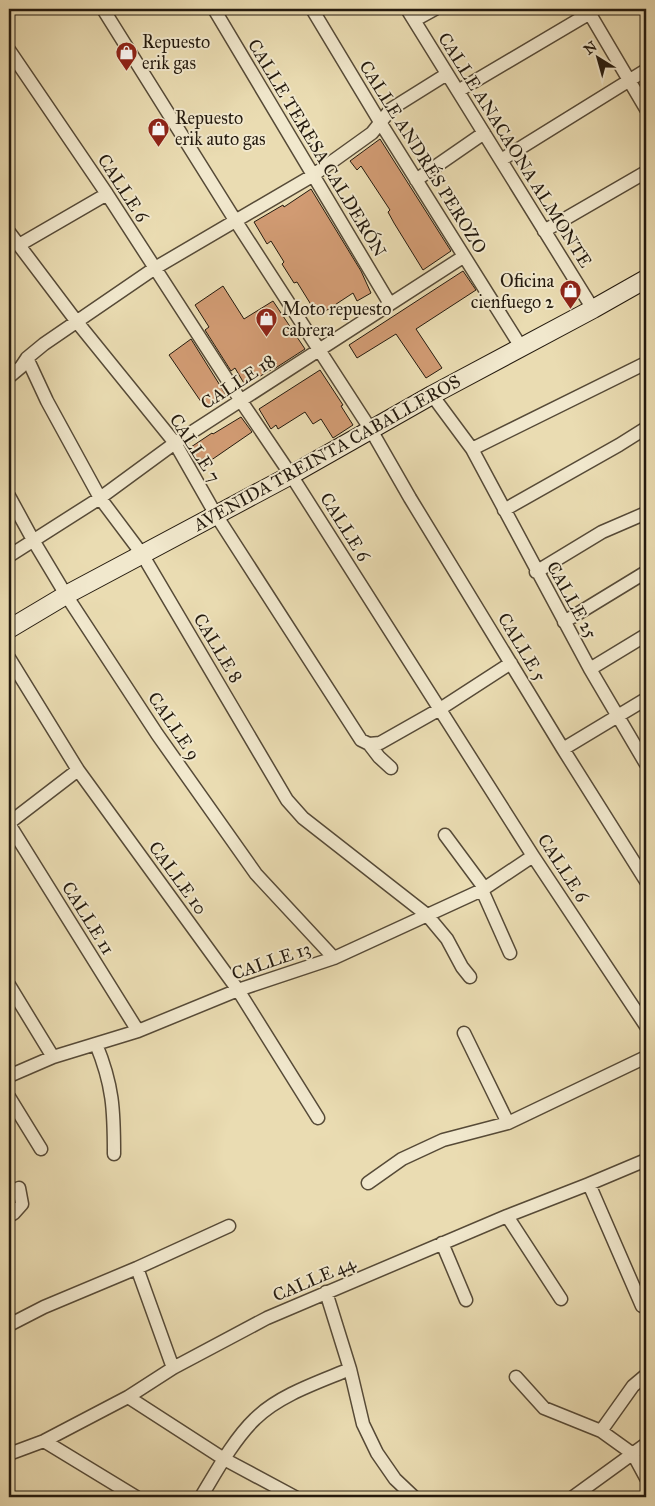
<svg xmlns="http://www.w3.org/2000/svg" width="655" height="1506" viewBox="0 0 655 1506" font-family="'IM FELL Great Primer',serif">
  <rect width="100%" height="100%" fill="#eadcb2"/>
  <filter id="stains"><feTurbulence type="fractalNoise" baseFrequency=".004" numOctaves="4"/><feColorMatrix values="0 0 0 0 .2 0 0 0 0 .09 0 0 0 0 .02 0 0 0 .5 -.17"/></filter>
  <radialGradient id="worn" r=".72"><stop offset=".6" stop-color="#630" stop-opacity="0"/><stop offset="1" stop-color="#630" stop-opacity=".3"/></radialGradient>
  <path fill="#d19b73" stroke="#241a0e" d="M 380,139 L 451,251 L 423,270 L 394,223 L 388,212 L 390,210 L 361,166 L 357,170 L 350,161 Z
    M 311,189 L 361,271 L 371,293 L 357,301 L 353,293 L 318,316 L 297,282 L 294,283 L 282,264 L 284,262 L 271,241 L 267,244 L 254,222 L 283,205 L 284,207 Z
    M 463,271 L 476,290 L 416,329 L 442,368 L 426,378 L 396,334 L 357,358 L 349,345 Z
    M 223,286 L 244,319 L 273,301 L 305,349 L 274,369 L 274,368 L 245,385 L 235,368 L 231,371 L 205,330 L 209,327 L 195,305 Z
    M 191,339 L 226,395 L 206,409 L 169,355 Z
    M 320,370 L 343,405 L 341,406 L 353,425 L 333,438 L 321,419 L 313,424 L 305,412 L 278,429 L 276,425 L 271,429 L 259,409 Z
    M 241,417 L 252,432 L 207,463 L 204,458 L 196,464 L 188,449 L 212,433 L 213,434 Z"/>
  <g fill="none" stroke-linecap="round" stroke-linejoin="round">
    <defs>
      <path id="street" d="M 103,9 L 235,220 L 371,430 L 410,498 L 563,749 L 646,881
        M 214,9 L 390,304
        M 312,9 L 380,122 L 521,347
        M 407,9 L 593,309
        M 587,9 L 646,109
        M 415,20 L 435,9
        M 9,50 L 107,194 L 241,401 L 291,475 L 533,856 L 646,1026
        M 458,91 L 590,13
        M 501,160 L 646,70
        M 416,180 L 484,133
        M 544,231 L 646,172
        M 9,232 L 77,322 L 175,443 L 216,515 L 361,740 L 369,744 L 380,743 L 440,709 L 511,663
        M 19,245 L 107,194
        M 27,358 L 47,401 L 100,498 L 142,554 L 287,800 L 303,818 L 427,915 L 447,939 L 462,967 L 470,977
        M 9,377 L 21,367 L 27,358 L 44,344 L 155,268 L 312,176 L 372,133 L 391,109 L 447,74
        M 432,395 L 472,449 L 590,669 L 646,764
        M 472,449 L 646,363
        M 9,496 L 33,540 L 66,595 L 157,734 L 256,874 L 334,958
        M 504,510 L 619,445 L 646,428
        M 9,556 L 100,498 L 175,443 L 463,257
        M 536,572 L 602,532 L 646,513
        M 564,622 L 646,572
        M 9,658 L 78,770 L 238,990 L 318,1118
        M 590,669 L 646,635
        M 369,744 L 379,757 L 391,768
        M 563,749 L 646,699
        M 9,823 L 78,770
        M 9,824 L 138,1031
        M 445,835 L 485,889
        M 482,890 L 510,953
        M 9,985 L 53,1057
        M 464,1033 L 508,1123
        M 96,1044 C 113,1085 114,1110 114,1154
        M 9,1076 L 53,1057 L 138,1031 L 238,990 L 334,958 L 482,890 L 533,856
        M 9,1097 L 41,1149
        M 368,1183 L 402,1159 L 443,1140 L 508,1123 L 646,1057
        M 589,1184 L 642,1306
        M 9,1216 L 14,1213 L 22,1204 L 19,1188
        M 507,1216 L 561,1299
        M 442,1243 L 466,1300
        M 137,1268 L 173,1368
        M 326,1292 L 350,1369 L 363,1424 L 377,1453 L 395,1479 L 414,1497
        M 9,1325 L 44,1307 L 137,1268 L 229,1226
        M 516,1377 L 544,1408 L 601,1431 L 633,1454 L 646,1478
        M 128,1397 L 224,1459 L 295,1497
        M 601,1431 L 633,1386 L 646,1375
        M 44,1441 L 136,1497
        M 9,1454 L 44,1441 L 128,1397 L 173,1368 L 267,1318 L 507,1216 L 589,1184 L 646,1160
        M 201,1497 C 216,1472 234,1439 255,1419 C 279,1395 319,1382 350,1369
        M 573,1497 L 646,1444"/>
      <path id="secondary" d="M 9,629 L 66,595 L 291,475 L 432,395 L 593,309 L 646,279"/>
    </defs>
    <use href="#street" stroke="#564a37" stroke-width="15"/>
    <use href="#secondary" stroke="#241a0e" stroke-width="20"/>
    <use href="#street" stroke="#f1e8cd" stroke-width="12"/>
    <use href="#secondary" stroke="#f1e8cd" stroke-width="18"/>
  </g>
  <defs>
    <symbol id="shop-pin" viewBox="-11 -11 22 30"><path d="M0 17L-7.5 6A9.5 9.5 0 1 1 7.5 6Z" fill="#8f2418" stroke="#f1e8cd"/><path d="M-5-2.5h2.3a2.7 3.5 0 0 1 5.4 0H5L5.5 6h-11ZM-1.5-2.5h3a1.5 2.3 0 0 0-3 0Z" fill="#fff"/></symbol>
  </defs>
  <g fill-rule="evenodd">
    <use href="#shop-pin" x="114" y="40" width="25" height="34"/>
    <use href="#shop-pin" x="146" y="116" width="25" height="34"/>
    <use href="#shop-pin" x="558" y="278" width="25" height="34"/>
    <use href="#shop-pin" x="254" y="306" width="25" height="34"/>
  </g>
  <g text-anchor="middle" stroke-width="4" stroke-linejoin="round" paint-order="stroke">
    <g font-size="18" fill="#241a0e" stroke="#f1e8cd" text-anchor="start">
      <text x="142" y="48">Repuesto<tspan x="142" dy="21">erik gas</tspan></text>
      <text x="175" y="124">Repuesto<tspan x="175" dy="21">erik auto gas</tspan></text>
      <text x="554" y="287" text-anchor="end">Oficina<tspan x="554" dy="21">cienfuego 2</tspan></text>
      <text x="282" y="315">Moto repuesto<tspan x="282" dy="21">cabrera</tspan></text>
    </g>
    <g font-size="18" fill="#241a0e" stroke="#f1e8cd">
      <text transform="translate(317 148) rotate(59)" y="6">CALLE TERESA CALDERÓN</text>
      <text transform="translate(515 150) rotate(58)" y="6">CALLE ANACAONA ALMONTE</text>
      <text transform="translate(423 157) rotate(58)" y="6">CALLE ANDRÉS PEROZO</text>
      <text transform="translate(123 188) rotate(57)" y="6">CALLE 6</text>
      <text transform="translate(238 382) rotate(-33)" y="6">CALLE 18</text>
      <text transform="translate(195 448) rotate(57)" y="6">CALLE 7</text>
      <text transform="translate(327 453) rotate(-29)" y="6">AVENIDA TREINTA CABALLEROS</text>
      <text transform="translate(345 527) rotate(58)" y="6">CALLE 6</text>
      <text transform="translate(572 600) rotate(61)" y="6">CALLE 25</text>
      <text transform="translate(522 647) rotate(59)" y="6">CALLE 5</text>
      <text transform="translate(218 648) rotate(59)" y="6">CALLE 8</text>
      <text transform="translate(174 726) rotate(56)" y="6">CALLE 9</text>
      <text transform="translate(563 868) rotate(57)" y="6">CALLE 6</text>
      <text transform="translate(178 878) rotate(54)" y="6">CALLE 10</text>
      <text transform="translate(88 918) rotate(58)" y="6">CALLE 11</text>
      <text transform="translate(271 961) rotate(-19)" y="6">CALLE 13</text>
      <text transform="translate(314 1279) rotate(-23)" y="6">CALLE 44</text>
    </g>
  </g>
  <rect width="655" height="1506" fill="none" stroke="#eadcb2" stroke-width="30"/>
  <rect x="10" y="10" width="635" height="1486" fill="none" stroke="#241a0e" stroke-width="2.5"/>
  <rect x="15" y="15" width="625" height="1476" fill="none" stroke="#241a0e"/>
  <g transform="translate(598 58) rotate(323)" stroke="#f1e8cd" stroke-width="4" paint-order="stroke">
  <path d="M0-4L9 19L0 12L-9 19Z" fill="#241a0e"/>
  <text y="-8" font-size="14" font-weight="bold" text-anchor="middle" fill="#241a0e">N</text>
  </g>
  <rect width="100%" height="100%" filter="url(#stains)"/>
  <rect width="100%" height="100%" fill="url(#worn)"/>
</svg>
